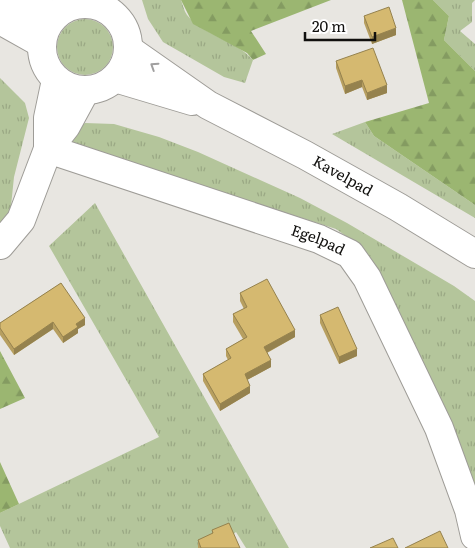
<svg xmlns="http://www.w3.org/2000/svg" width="475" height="548" viewBox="0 0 475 548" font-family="Literata,serif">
  <defs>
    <pattern id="grass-tufts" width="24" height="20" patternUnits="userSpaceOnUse" patternTransform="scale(1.25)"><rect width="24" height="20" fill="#b4c59b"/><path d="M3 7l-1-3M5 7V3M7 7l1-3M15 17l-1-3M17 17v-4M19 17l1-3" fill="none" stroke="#9aa884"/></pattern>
    <pattern id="forest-firs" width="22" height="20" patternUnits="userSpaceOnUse" patternTransform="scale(1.25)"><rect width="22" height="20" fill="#9bb671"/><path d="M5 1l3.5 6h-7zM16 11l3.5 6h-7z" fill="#849b61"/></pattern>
  </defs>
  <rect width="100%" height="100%" fill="#e8e6e1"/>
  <path fill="url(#grass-tufts)" d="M 142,0 L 181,0 C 183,5 184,11 187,15 C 204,36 236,40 253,60 L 245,83 L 224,77 L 163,42 L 148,19 Z
    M 433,0 L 475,0 L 472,3 L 472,22 L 460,31 L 475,44 L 475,71 L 444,40 L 449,16 Z
    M57 47a28 28 0 1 1 56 0a28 28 0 1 1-56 0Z
    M 0,78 L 25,103 L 29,118 L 14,177 L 11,206 L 6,221 L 0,229 Z
    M 365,122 L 374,136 L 475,205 L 475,218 L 332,134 Z
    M 85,123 L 114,124 L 159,137 L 198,152 L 300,198 L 347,223 L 454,286 L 475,301 L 475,509 L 350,239 L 336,229 L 71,143 L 75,130 Z
    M 95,203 L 289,548 L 246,548 L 236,532 L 217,548 L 10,548 L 0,526 L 0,513 L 159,437 L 49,246 Z"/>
  <path fill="url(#forest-firs)" d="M 181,0 L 331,0 L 251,31 L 266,54 L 253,60 L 247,53 L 193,24 Z
    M 402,0 L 433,0 L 449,16 L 444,40 L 475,71 L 475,205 L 374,136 L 365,122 L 429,103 Z
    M 0,351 L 25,398 L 0,409 Z
    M 0,462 L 19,504 L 0,513 Z"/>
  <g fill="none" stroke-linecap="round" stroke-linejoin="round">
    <defs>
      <g id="minor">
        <path d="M 0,2 L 55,15"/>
        <circle cx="85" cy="47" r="43"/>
        <path d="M 0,20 L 41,43"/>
        <path id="s1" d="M 128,49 L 208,105 L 305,155 L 398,207 L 475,254"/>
        <path d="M 115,78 L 192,101"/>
        <path id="s2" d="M 48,149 L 319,239 L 350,254 L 367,278 L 439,428 L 469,510 L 475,536"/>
        <path d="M 48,149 L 48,118 L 56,80"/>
        <path d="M 0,245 L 21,220 L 48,149 L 66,126 L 85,91"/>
      </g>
    </defs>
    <use href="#minor" stroke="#9e9c97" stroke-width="30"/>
    <use href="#minor" stroke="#fff" stroke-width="28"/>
  </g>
  <path fill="#b79f60" d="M 364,16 L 396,35 L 372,44 L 364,23 Z
    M 336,61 L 387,93 L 367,100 L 362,87 L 345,94 L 336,68 Z
    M 61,283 L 85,325 L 78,329 L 78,333 L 63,343 L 53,329 L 14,355 L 0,335 L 0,323 Z
    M 240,293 L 295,337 L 267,353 L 271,367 L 247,380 L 250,393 L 220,411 L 203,381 L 203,374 L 228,360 L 226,356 L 226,349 L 243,339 L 233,322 L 233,314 L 244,309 L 240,301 Z
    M 320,315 L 357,356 L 339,364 L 320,323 Z
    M 212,530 L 240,548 L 198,548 L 198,540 L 212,534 Z"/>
  <path fill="#95824e" d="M 396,28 L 396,35 L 372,44 L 372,37 Z
    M 362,80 L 362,87 L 345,94 L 345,86 Z
    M 387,85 L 387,93 L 367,100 L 367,93 Z
    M 85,318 L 85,325 L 78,329 L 78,333 L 63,343 L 63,337 L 76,324 Z
    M 53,322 L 53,329 L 14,355 L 14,349 Z
    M 295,330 L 295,337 L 264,354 L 264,347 Z
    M 357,349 L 357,356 L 339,364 L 339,357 Z
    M 271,360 L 271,367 L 245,381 L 245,374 Z
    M 250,386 L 250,393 L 220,411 L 220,404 Z"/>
  <path fill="#d5b970" stroke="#95824e" d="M 389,7 L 396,28 L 372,37 L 364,16 Z
    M 373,48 L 387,85 L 367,93 L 362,80 L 345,86 L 336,61 Z
    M 267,279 L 295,330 L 264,347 L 271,360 L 245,374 L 250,386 L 220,404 L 203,374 L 231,358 L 226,349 L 247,337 L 233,314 L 247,307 L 240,293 Z
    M 61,283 L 85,318 L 76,324 L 78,327 L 63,337 L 53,322 L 14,349 L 0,328 L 0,323 Z
    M 338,307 L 357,349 L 339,357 L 320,315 Z
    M 229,523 L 240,548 L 201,548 L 198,540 L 213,533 L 212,530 Z
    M 440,531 L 448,548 L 405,548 Z
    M 393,538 L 398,548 L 370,548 Z"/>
  <defs><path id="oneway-chevron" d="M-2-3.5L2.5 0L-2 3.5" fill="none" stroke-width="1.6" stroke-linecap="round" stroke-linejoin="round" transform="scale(1.25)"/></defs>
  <use stroke="#a09f9f" href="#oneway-chevron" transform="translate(154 66) rotate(-147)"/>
  <g text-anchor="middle" stroke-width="4" stroke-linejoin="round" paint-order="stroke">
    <g font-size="15" fill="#11100e" stroke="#fff">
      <text dy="5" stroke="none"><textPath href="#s1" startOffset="250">Kavelpad</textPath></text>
      <text dy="5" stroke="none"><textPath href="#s2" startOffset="285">Egelpad</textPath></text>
    </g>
  </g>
  <path d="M305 32v8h70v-8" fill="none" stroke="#11100e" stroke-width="2.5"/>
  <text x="312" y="32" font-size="15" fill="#11100e" stroke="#ffffff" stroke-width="4" paint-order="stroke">20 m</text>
</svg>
